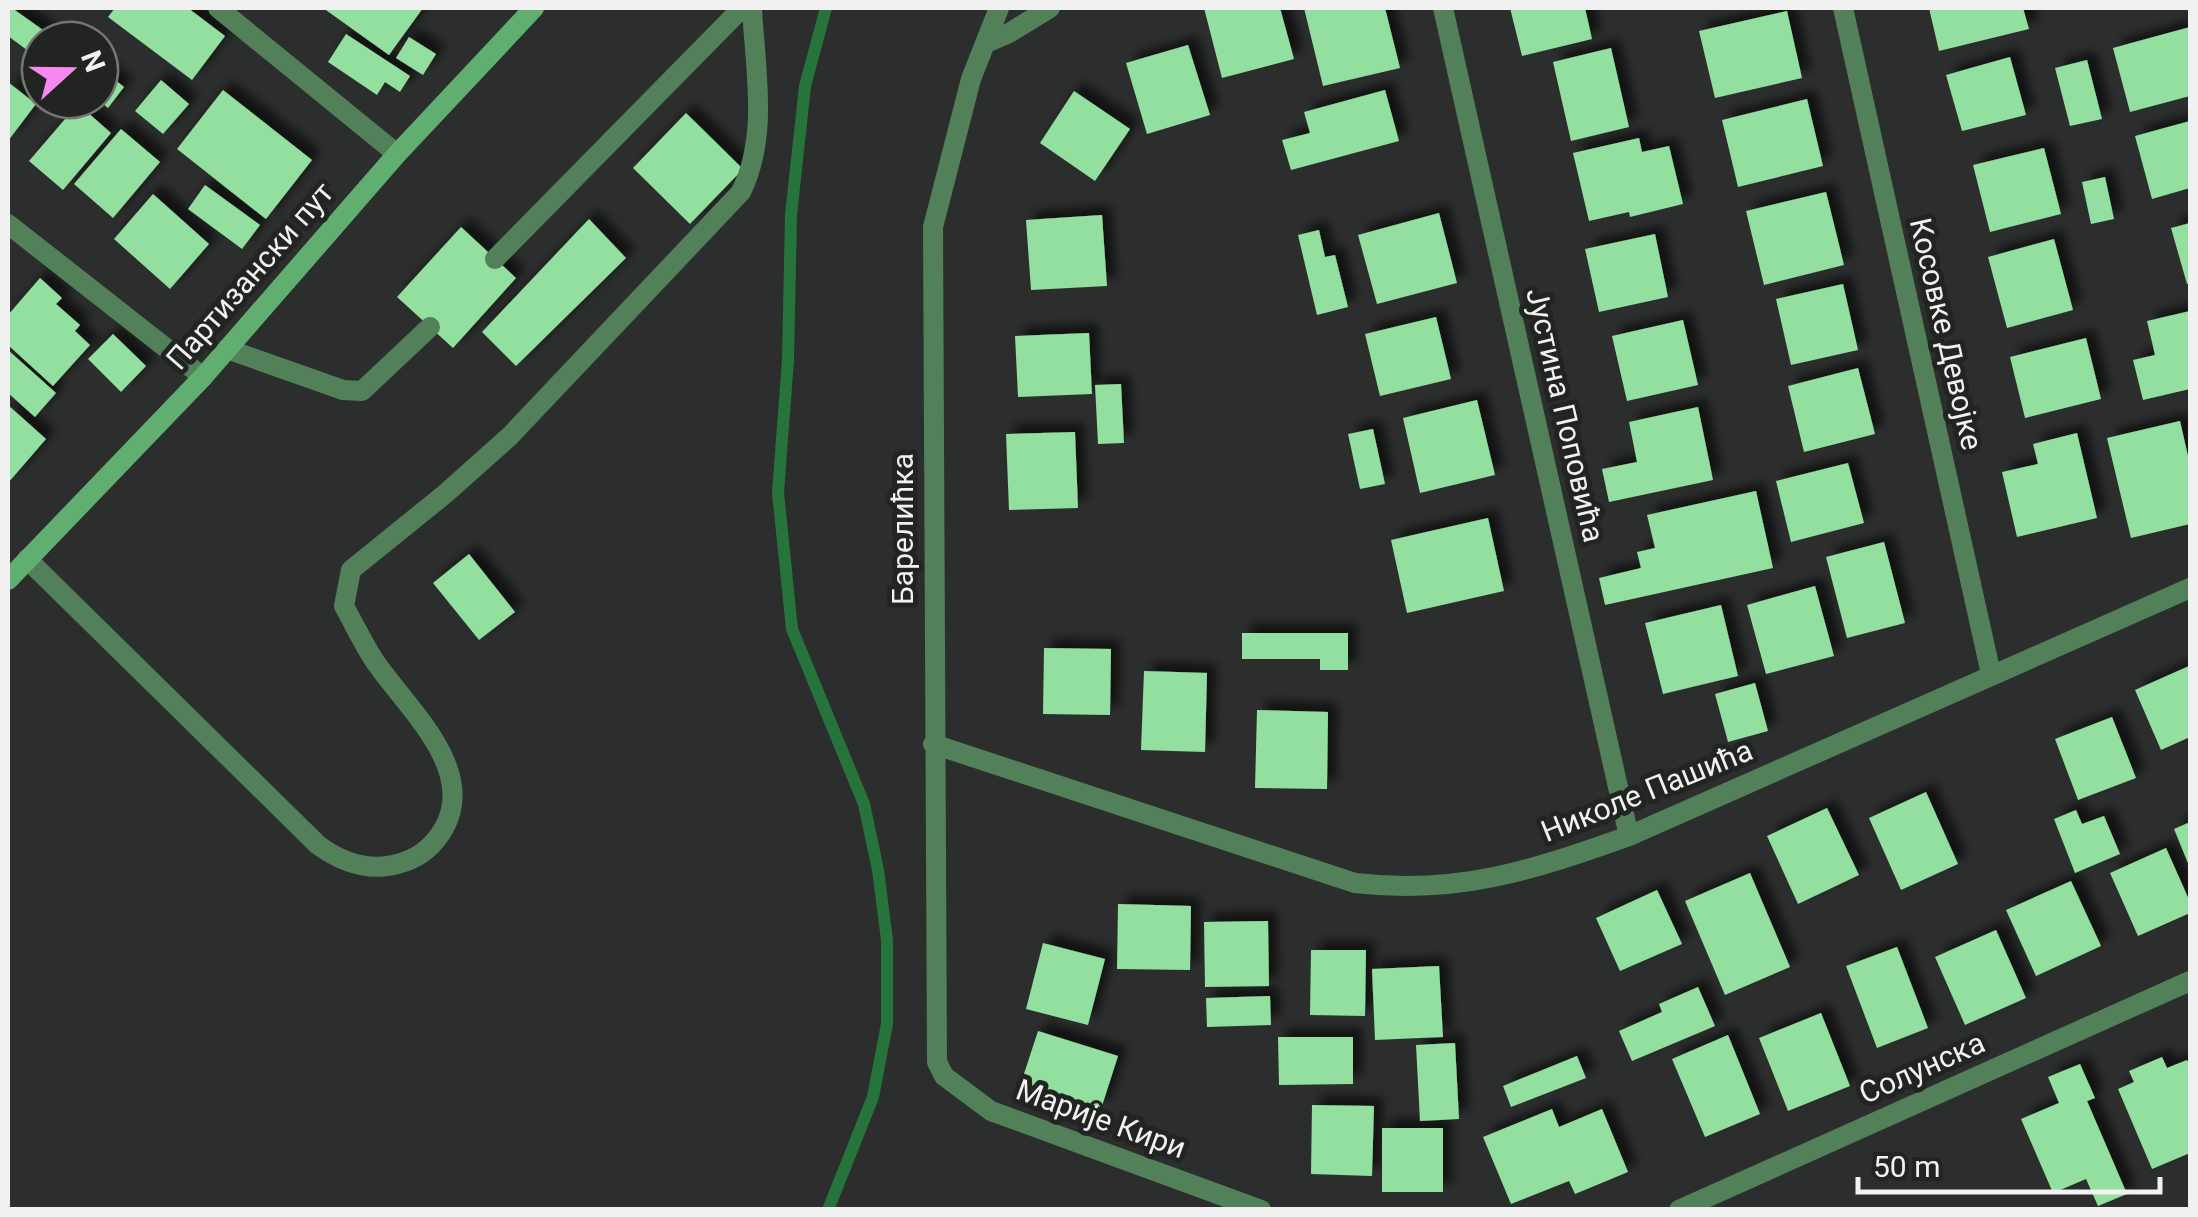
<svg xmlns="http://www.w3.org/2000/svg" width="2198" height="1217" viewBox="0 0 2198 1217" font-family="Roboto,sans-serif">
  <defs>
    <filter id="shadow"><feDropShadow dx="9" dy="-9" stdDeviation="5" flood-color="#0009"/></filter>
  </defs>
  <rect width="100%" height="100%" fill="#2b2e2c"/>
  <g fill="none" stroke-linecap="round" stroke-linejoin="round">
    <path stroke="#26743b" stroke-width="12" d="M 826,8 L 805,86 L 791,215 L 788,360 L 778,493 L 792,629 L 864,804 L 878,870 L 887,940 L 887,1024 L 873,1097 L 828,1210"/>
  </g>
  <path fill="#92df9f" filter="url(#shadow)" d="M 8,8 L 12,8 L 50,35 L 47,40 L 40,40 L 40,50 L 35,56 L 8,36 Z
    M 115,8 L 188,8 L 225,36 L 192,80 L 108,17 Z
    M 323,8 L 423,8 L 389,55 Z
    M 1204,8 L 1280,8 L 1294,59 L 1222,78 Z
    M 1304,8 L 1385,8 L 1400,68 L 1323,86 Z
    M 1510,8 L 1585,8 L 1592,39 L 1522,56 Z
    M 1929,8 L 2023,8 L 2029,29 L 1939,51 Z
    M 1787,11 L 1802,78 L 1715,98 L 1699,31 Z
    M 2190,27 L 2190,96 L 2130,112 L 2113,48 Z
    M 346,34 L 410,76 L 400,92 L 385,82 L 377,95 L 328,62 Z
    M 409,37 L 436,54 L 423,75 L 396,58 Z
    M 1188,45 L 1210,115 L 1147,134 L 1126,63 Z
    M 1611,48 L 1629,127 L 1571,141 L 1553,62 Z
    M 2010,57 L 2026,115 L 1962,131 L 1946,75 Z
    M 2087,60 L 2102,119 L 2070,126 L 2055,68 Z
    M 100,68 L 124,87 L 108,108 L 100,101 Z
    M 161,80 L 189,104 L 163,134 L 135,111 Z
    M 8,82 L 36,104 L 8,141 Z
    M 223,90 L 312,160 L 266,219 L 177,149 Z
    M 1385,90 L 1399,141 L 1291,170 L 1282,140 L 1310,133 L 1304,112 Z
    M 1074,91 L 1130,129 L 1095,181 L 1040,143 Z
    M 1807,99 L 1823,166 L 1738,187 L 1722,120 Z
    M 78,104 L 111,133 L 63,190 L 29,161 Z
    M 686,113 L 743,169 L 690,224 L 633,168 Z
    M 2190,121 L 2190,188 L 2152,199 L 2135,136 Z
    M 121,129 L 160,162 L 113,218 L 74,184 Z
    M 1639,138 L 1642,152 L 1669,146 L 1683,204 L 1630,217 L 1629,212 L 1589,221 L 1573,153 Z
    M 2044,148 L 2061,214 L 1990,232 L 1973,165 Z
    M 2105,177 L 2114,219 L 2091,224 L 2082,182 Z
    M 205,185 L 260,225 L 242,249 L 188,209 Z
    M 1826,192 L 1844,265 L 1764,285 L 1746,211 Z
    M 153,194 L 209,244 L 170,289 L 114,239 Z
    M 1439,213 L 1457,283 L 1377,304 L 1358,235 Z
    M 1102,215 L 1107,286 L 1031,290 L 1026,220 Z
    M 589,219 L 626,258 L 516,366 L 482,332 Z
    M 2190,223 L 2190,283 L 2187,284 L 2171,228 Z
    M 461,227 L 516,278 L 453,348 L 397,297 Z
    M 1319,230 L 1325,257 L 1335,255 L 1348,307 L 1317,315 L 1298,235 Z
    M 1655,234 L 1668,297 L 1599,312 L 1585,249 Z
    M 2054,239 L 2073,310 L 2007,328 L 1988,257 Z
    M 40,278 L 62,298 L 56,304 L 80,325 L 75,331 L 90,345 L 53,386 L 8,345 L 8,315 Z
    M 1843,284 L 1858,350 L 1791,365 L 1776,299 Z
    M 2190,311 L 2190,389 L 2143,400 L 2133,360 L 2155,355 L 2147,321 Z
    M 1436,317 L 1451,379 L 1380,396 L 1365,334 Z
    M 1683,320 L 1698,385 L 1627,401 L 1612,336 Z
    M 1089,333 L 1092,394 L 1018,397 L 1015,336 Z
    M 113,334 L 146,366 L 121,392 L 88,359 Z
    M 2086,338 L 2101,399 L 2025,418 L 2010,357 Z
    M 8,350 L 56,393 L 35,417 L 8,393 Z
    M 1858,368 L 1875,434 L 1804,452 L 1788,386 Z
    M 1121,384 L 1124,443 L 1098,444 L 1095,385 Z
    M 1477,400 L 1495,475 L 1420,493 L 1403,418 Z
    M 8,405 L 46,439 L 8,483 Z
    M 1698,407 L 1713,480 L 1609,502 L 1602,469 L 1637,462 L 1629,422 Z
    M 2180,421 L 2190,465 L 2190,524 L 2131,538 L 2107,438 Z
    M 1373,429 L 1385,484 L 1360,489 L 1348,434 Z
    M 1075,432 L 1078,508 L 1009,510 L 1006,434 Z
    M 2077,433 L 2097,518 L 2017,537 L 2002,472 L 2038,464 L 2033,444 Z
    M 1848,463 L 1864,523 L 1791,542 L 1776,481 Z
    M 1756,491 L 1773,568 L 1605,605 L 1599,578 L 1641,568 L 1637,552 L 1655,548 L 1647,515 Z
    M 1488,518 L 1504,591 L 1407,613 L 1391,540 Z
    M 1884,542 L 1905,623 L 1847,638 L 1826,557 Z
    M 469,554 L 515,612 L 479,640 L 433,583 Z
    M 1815,586 L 1834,656 L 1766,674 L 1747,605 Z
    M 1721,605 L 1738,676 L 1663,694 L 1645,623 Z
    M 1242,633 L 1348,633 L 1348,670 L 1320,670 L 1320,659 L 1242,659 Z
    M 1044,648 L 1111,649 L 1110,715 L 1043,714 Z
    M 2189,666 L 2190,737 L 2161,750 L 2135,690 Z
    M 1144,671 L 1207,673 L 1205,752 L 1141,750 Z
    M 1755,683 L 1768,731 L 1728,742 L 1715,694 Z
    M 1257,710 L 1328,712 L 1327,789 L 1255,788 Z
    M 2112,717 L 2136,778 L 2078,800 L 2055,739 Z
    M 1926,792 L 1958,864 L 1901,890 L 1869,818 Z
    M 1827,808 L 1859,875 L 1798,904 L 1767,836 Z
    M 2076,810 L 2082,824 L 2104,816 L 2120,854 L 2075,873 L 2054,819 Z
    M 2190,822 L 2190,868 L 2174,829 Z
    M 2166,848 L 2190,902 L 2190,913 L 2138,936 L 2110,873 Z
    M 1750,873 L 1790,967 L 1725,995 L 1685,901 Z
    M 2071,881 L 2101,946 L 2036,976 L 2006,910 Z
    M 1657,890 L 1682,944 L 1620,971 L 1596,918 Z
    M 1118,904 L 1191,906 L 1190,970 L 1117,969 Z
    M 1268,921 L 1269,986 L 1205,987 L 1204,922 Z
    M 1996,930 L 2026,998 L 1965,1025 L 1935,957 Z
    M 1043,943 L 1105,959 L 1088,1025 L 1026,1009 Z
    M 1897,947 L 1928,1028 L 1877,1048 L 1846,966 Z
    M 1311,950 L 1366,950 L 1365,1016 L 1310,1015 Z
    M 1439,966 L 1443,1037 L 1375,1040 L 1372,969 Z
    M 1698,987 L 1715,1026 L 1632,1061 L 1619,1031 L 1662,1012 L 1659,1004 Z
    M 1270,996 L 1271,1025 L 1207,1027 L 1206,998 Z
    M 1821,1013 L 1850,1086 L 1788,1111 L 1759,1038 Z
    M 1038,1031 L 1118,1056 L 1101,1109 L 1021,1083 Z
    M 1728,1035 L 1760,1114 L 1705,1137 L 1672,1059 Z
    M 1278,1037 L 1353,1037 L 1353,1084 L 1279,1085 Z
    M 1455,1043 L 1459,1119 L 1420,1121 L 1416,1045 Z
    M 1577,1056 L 1586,1078 L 1511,1107 L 1503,1086 Z
    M 2162,1057 L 2167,1068 L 2187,1060 L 2190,1068 L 2190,1153 L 2152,1169 L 2118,1089 L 2134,1082 L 2129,1071 Z
    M 2080,1064 L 2095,1098 L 2087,1101 L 2127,1194 L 2098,1206 L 2086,1179 L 2053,1193 L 2021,1119 L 2059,1103 L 2048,1077 Z
    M 1312,1105 L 1374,1106 L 1372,1176 L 1311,1174 Z
    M 1552,1109 L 1559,1127 L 1602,1109 L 1628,1172 L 1575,1194 L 1569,1181 L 1511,1204 L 1483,1137 Z
    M 1382,1128 L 1443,1128 L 1443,1192 L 1382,1192 Z"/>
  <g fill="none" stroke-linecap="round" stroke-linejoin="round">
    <path stroke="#518059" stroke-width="20" d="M 495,259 L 742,8
      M 227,349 L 343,390 L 362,391 L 430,327
      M 27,559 L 318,845 C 344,864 373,873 404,862 C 422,856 435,844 444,828 C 478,768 403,704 374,660 C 363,643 354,624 344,606 L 351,570 L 445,494 L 510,436 L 741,192 C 769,135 755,69 752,8"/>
    <path stroke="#518059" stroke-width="20" d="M 218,8 L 397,154
      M 999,8 L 971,79 L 933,227 L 937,1062 L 944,1076 L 991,1111 L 1261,1210
      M 1443,8 L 1629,836
      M 1843,8 L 1991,674
      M 986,43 L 1009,33 L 1050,8
      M 8,224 L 203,377
      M 933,744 L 1355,883 C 1459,895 1533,870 1629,836 L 2190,588
      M 1679,1210 L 2190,981"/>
    <path stroke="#61af70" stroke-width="20" d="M 8,580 L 203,377 L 397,154 L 534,8"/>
  </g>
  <g text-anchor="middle" stroke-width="10" stroke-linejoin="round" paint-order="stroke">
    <g font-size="30" fill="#f0f1f0" stroke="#222422">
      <text transform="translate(250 276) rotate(-49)" y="10">Партизански пут</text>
      <text transform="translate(1946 334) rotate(77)" y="10">Косовке Девојке</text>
      <text transform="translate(1565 415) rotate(77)" y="10">Јустина Поповића</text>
      <text transform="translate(903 529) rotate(-90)" y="10">Барелићка</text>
      <text transform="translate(1647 791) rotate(-22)" y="10">Николе Пашића</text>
      <text transform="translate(1922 1068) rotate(-24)" y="10">Солунска</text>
      <text transform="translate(1101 1119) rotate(20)" y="10">Марије Кири</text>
    </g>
  </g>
  <rect width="2198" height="1217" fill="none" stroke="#f0f1f0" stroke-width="20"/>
  <g transform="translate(70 70) rotate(69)"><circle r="48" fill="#222422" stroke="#747674" stroke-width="2.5"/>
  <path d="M0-8L18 38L0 25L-18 38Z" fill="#f589ef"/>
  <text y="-15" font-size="28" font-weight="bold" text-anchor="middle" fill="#f0f1f0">N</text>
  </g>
  <path d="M1858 1177v15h302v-15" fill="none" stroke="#f0f1f0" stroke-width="5"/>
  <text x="1873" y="1177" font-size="30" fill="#f0f1f0" stroke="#222422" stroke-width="8" paint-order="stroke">50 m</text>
</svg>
